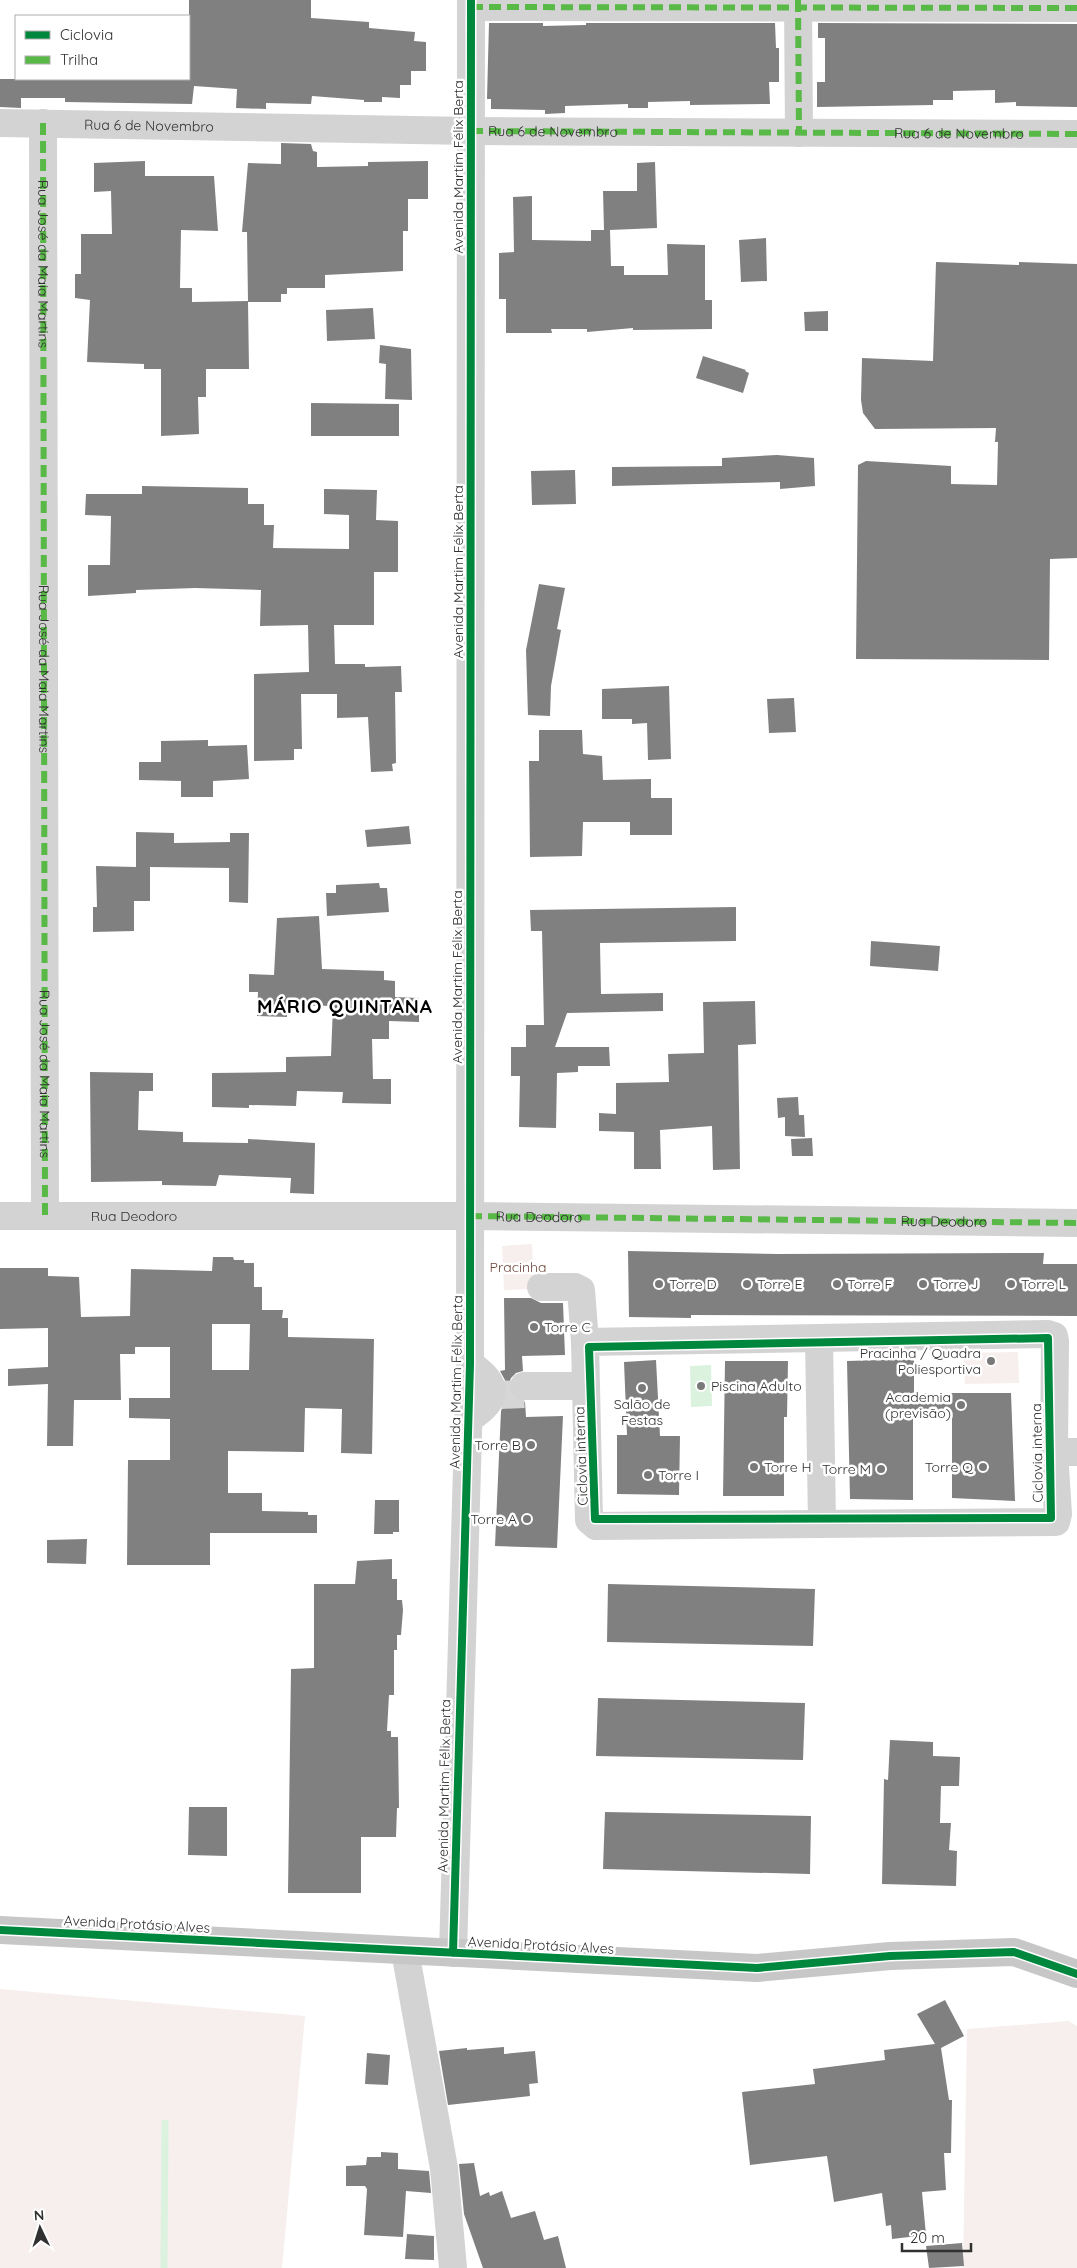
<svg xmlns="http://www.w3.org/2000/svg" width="1077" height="2268" viewBox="0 0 1077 2268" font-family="Quicksand,sans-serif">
  <rect width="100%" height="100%" fill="#fff"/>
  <path fill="#f6efed" d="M 532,1244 L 534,1289 L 504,1290 L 502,1246 Z
    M 1018,1352 L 1019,1383 L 965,1384 L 963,1353 Z
    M 0,1989 L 305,2016 L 282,2268 L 0,2268 Z
    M 1069,2021 L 1077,2026 L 1077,2268 L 963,2268 L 967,2029 Z"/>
  <path fill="#dbf2de" d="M 711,1365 L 712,1406 L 691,1407 L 690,1366 Z"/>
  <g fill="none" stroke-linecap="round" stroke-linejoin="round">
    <path stroke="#dbf2de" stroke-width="7" d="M 164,2268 L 165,2123"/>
  </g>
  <path fill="#808080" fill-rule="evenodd" d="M 189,0 L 311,0 L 311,18 L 369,22 L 369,28 L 415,32 L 414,41 L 426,42 L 426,71 L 411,71 L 411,85 L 400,85 L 400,98 L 382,97 L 382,102 L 364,102 L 364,100 L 312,96 L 311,104 L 266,103 L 266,109 L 236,108 L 237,89 L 194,86 L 192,104 L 65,102 L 65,98 L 21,98 L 21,108 L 0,107 L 0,79 L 189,79 Z
    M 489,23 L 543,23 L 543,26 L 586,25 L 586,23 L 775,23 L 776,48 L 779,48 L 779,82 L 769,82 L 770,104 L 690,105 L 690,101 L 648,102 L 648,108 L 628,108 L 628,104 L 565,106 L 565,113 L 545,114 L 545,110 L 491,109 L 491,99 L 487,99 Z
    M 818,23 L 1077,24 L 1077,107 L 1016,106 L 1016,102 L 995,103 L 995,90 L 953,91 L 953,100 L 933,100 L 933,105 L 817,107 L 817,82 L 825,82 L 825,38 L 818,38 Z
    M 281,143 L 311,144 L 313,151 L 317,152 L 317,167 L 368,166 L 368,162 L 428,161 L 428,199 L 408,199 L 408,231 L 403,231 L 403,271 L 325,275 L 325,288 L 287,288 L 287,294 L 281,294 L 281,302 L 248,302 L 249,369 L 206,369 L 206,397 L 198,397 L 199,434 L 161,436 L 161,369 L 144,369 L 144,364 L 87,362 L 90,300 L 75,298 L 75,274 L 81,274 L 81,234 L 112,234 L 111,191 L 94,192 L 94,163 L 145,161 L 145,176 L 214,176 L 218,231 L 181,230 L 180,288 L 192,288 L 192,302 L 248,301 L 247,232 L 242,232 L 248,163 L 281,164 Z
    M 655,162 L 657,228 L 610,230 L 611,266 L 624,266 L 624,275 L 668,275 L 667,244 L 705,245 L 705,300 L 712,300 L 712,329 L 633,330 L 633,328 L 587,332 L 587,329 L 551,329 L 552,333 L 506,333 L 506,299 L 499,299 L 499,253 L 514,252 L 513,197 L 532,196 L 532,240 L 591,241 L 591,230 L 604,230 L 603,191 L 637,191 L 637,163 Z
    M 766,238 L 767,281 L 741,282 L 739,240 Z
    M 936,262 L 1019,265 L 1019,262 L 1077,264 L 1077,558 L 1050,559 L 1049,660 L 856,659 L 858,465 L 866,461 L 951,466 L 951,484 L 997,485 L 998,442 L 995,442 L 996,428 L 875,429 L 863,413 L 861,400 L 862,358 L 933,361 Z
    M 373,308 L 375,339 L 327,341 L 326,310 Z
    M 828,311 L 828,331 L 805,331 L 804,312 Z
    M 380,345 L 411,349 L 412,400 L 385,399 L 386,364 L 379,363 Z
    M 703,356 L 746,370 L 745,371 L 749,373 L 743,393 L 696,378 Z
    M 311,403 L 399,404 L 399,436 L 311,436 Z
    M 777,455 L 814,458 L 815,486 L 780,489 L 780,482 L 612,486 L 612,467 L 722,466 L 722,458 Z
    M 575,470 L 576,504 L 532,505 L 531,471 Z
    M 142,486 L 248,488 L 248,504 L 264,504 L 264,525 L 274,525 L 273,548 L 349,549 L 349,515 L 324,514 L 324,489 L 377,490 L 376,520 L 398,521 L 398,572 L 374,572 L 374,625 L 334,625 L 335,664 L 365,664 L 365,667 L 401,666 L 402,692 L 395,692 L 396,763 L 392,764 L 393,771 L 371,772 L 368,717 L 337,718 L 337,694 L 301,694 L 302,749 L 294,749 L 294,760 L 254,761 L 254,674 L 309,672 L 308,625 L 260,626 L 261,590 L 195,588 L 136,590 L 136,593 L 88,596 L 88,565 L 110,565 L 111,516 L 85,515 L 86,494 L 142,494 Z
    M 539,584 L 565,588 L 557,629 L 561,630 L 551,686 L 550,716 L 528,715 L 526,650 Z
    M 669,686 L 671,759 L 648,760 L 647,723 L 632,724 L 632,719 L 602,719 L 602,689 Z
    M 794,698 L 796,732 L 769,733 L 767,699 Z
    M 539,730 L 582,730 L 583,754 L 602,756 L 603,780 L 651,779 L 651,798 L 672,798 L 672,835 L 630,835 L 630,822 L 583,822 L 582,856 L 530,857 L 529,761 L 539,761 Z
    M 208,740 L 208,746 L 247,745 L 249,779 L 213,781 L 213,797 L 181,797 L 181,781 L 139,780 L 139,762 L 161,762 L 161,741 Z
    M 409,826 L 411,844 L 367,847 L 365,830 Z
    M 136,832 L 174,833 L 174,843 L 230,842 L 230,833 L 249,833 L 248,903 L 229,902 L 229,868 L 150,867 L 150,901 L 134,901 L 134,931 L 93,932 L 93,907 L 97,907 L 96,866 L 136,867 Z
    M 379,883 L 380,888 L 387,888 L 389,912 L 327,916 L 326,893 L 336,893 L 336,885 Z
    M 736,907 L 736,941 L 600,943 L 601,994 L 663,993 L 663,1011 L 567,1013 L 555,1047 L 609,1047 L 610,1066 L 578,1066 L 578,1072 L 557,1073 L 556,1128 L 519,1127 L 520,1076 L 511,1076 L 511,1047 L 526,1047 L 526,1025 L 544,1025 L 542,931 L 531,931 L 530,910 Z
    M 319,916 L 322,969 L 384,971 L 384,980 L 395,981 L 395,997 L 419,998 L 419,1022 L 389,1021 L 389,1039 L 372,1039 L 373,1079 L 391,1079 L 391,1104 L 342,1103 L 343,1092 L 297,1091 L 296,1106 L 249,1105 L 249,1108 L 212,1107 L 212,1073 L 286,1072 L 286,1057 L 331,1056 L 333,1006 L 287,1005 L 287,1017 L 257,1016 L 258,992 L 249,992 L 249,974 L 274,975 L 277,918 Z
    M 871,941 L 940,946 L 938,971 L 870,966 Z
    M 755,1001 L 756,1044 L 738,1045 L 740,1169 L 713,1170 L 712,1126 L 660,1130 L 661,1169 L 634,1169 L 634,1132 L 599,1131 L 599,1113 L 616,1114 L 616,1083 L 669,1082 L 668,1054 L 704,1053 L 703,1002 Z
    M 90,1072 L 153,1073 L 153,1091 L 139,1091 L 138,1130 L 183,1132 L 183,1142 L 248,1143 L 248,1139 L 315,1143 L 314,1194 L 290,1193 L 291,1178 L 219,1175 L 216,1186 L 162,1185 L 162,1181 L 91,1182 Z
    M 798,1097 L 799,1115 L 804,1115 L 805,1137 L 785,1136 L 785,1117 L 778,1118 L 777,1098 Z
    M 812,1138 L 813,1156 L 792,1156 L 791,1139 Z
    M 628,1251 L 778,1254 L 1044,1253 L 1043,1264 L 1077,1264 L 1077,1316 L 691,1315 L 691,1318 L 629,1317 Z
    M 213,1257 L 233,1257 L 234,1260 L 244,1260 L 244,1263 L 254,1263 L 254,1287 L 262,1287 L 262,1310 L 283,1310 L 282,1318 L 288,1318 L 288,1337 L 374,1339 L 372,1454 L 341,1453 L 342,1409 L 305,1408 L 304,1452 L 228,1451 L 228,1493 L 262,1493 L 262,1511 L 308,1512 L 308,1515 L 317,1515 L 317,1533 L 210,1533 L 210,1565 L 127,1565 L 128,1460 L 170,1460 L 170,1419 L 129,1418 L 129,1398 L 170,1398 L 170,1347 L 135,1347 L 135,1354 L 120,1354 L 121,1400 L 74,1400 L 73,1446 L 47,1446 L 48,1384 L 8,1386 L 8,1369 L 48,1367 L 48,1328 L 0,1329 L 0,1268 L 48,1268 L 48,1276 L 79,1277 L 81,1317 L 130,1316 L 131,1269 L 212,1271 ZM 212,1324 L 250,1324 L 249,1370 L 212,1370 Z
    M 504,1298 L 531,1298 L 541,1303 L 563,1303 L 565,1355 L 522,1356 L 523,1371 L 516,1373 L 511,1378 L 508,1386 L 510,1393 L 516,1399 L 525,1402 L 526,1417 L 563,1416 L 557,1548 L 495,1546 L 501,1411 L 507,1395 L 506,1382 L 500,1371 L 505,1370 Z
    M 914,1359 L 914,1393 L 1011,1393 L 1015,1501 L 952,1498 L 952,1417 L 913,1417 L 913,1500 L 850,1499 L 847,1361 Z
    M 656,1360 L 660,1436 L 680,1436 L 679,1495 L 617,1494 L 617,1435 L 627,1435 L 624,1362 Z
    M 725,1361 L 788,1361 L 787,1417 L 784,1417 L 784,1496 L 723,1496 Z
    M 375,1500 L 399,1500 L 399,1532 L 393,1532 L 393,1534 L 374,1534 Z
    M 87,1539 L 86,1564 L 47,1563 L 47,1540 Z
    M 392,1559 L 392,1579 L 397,1579 L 397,1600 L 402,1600 L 403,1610 L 401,1635 L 397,1635 L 397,1650 L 394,1650 L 394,1695 L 389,1695 L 387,1731 L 391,1731 L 391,1737 L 398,1737 L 399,1808 L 397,1808 L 396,1837 L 361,1837 L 361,1893 L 288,1893 L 291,1669 L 314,1668 L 314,1584 L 355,1584 L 357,1561 Z
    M 608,1584 L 815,1589 L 813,1646 L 607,1642 Z
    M 598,1698 L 805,1703 L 803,1760 L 596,1756 Z
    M 890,1740 L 933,1742 L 933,1756 L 960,1757 L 959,1786 L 941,1786 L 940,1823 L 951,1823 L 949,1850 L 957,1851 L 956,1886 L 882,1884 L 884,1779 L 888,1780 Z
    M 189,1807 L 227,1807 L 227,1856 L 188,1855 Z
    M 605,1812 L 811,1816 L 810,1874 L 603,1869 Z
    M 945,2000 L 964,2036 L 941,2048 L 949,2100 L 952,2100 L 951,2153 L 944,2153 L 946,2190 L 922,2192 L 926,2235 L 892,2239 L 891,2225 L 886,2226 L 882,2193 L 834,2202 L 827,2156 L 750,2165 L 742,2092 L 815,2084 L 813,2069 L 885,2060 L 884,2050 L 935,2044 L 917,2014 Z
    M 504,2047 L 504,2054 L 535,2051 L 538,2083 L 529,2084 L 530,2096 L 448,2105 L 439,2051 L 467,2048 L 467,2050 Z
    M 367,2053 L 390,2055 L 388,2085 L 365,2084 Z
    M 381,2152 L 398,2153 L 398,2169 L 429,2171 L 431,2193 L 406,2191 L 403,2237 L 364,2235 L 367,2189 L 365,2186 L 346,2186 L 346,2166 L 366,2165 L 367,2157 L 381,2157 Z
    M 474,2163 L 480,2196 L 489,2192 L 490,2196 L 502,2191 L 511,2218 L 535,2211 L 544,2240 L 558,2236 L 566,2268 L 483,2268 L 464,2214 L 459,2164 Z
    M 407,2234 L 434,2236 L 434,2260 L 405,2259 Z
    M 962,2243 L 964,2266 L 929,2268 L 926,2246 Z"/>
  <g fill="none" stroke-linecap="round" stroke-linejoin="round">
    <path stroke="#d6d6d6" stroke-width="28" stroke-dasharray="28 14" stroke-linecap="butt" d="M 501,1395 L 524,1394"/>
    <g stroke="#d3d3d3" stroke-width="28">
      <path d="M 798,0 L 799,133"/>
      <path d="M 471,7 L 1077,8"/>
      <path d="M 43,123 L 45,1216"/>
      <path id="s1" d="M 471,131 L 1077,134"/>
      <path id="s2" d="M 0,1216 L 470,1216 L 1077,1223"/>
      <path d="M 541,1287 L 575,1287 L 581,1290 L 585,1342"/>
      <path d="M 819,1338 L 822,1523"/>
      <path d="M 524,1386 L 586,1386"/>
      <path d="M 469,1419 C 499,1399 500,1385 470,1364"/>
      <path d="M 1054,1452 L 1058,1514 L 1056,1522 L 596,1526 L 589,1520 L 585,1342 L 1048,1334 L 1054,1336 L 1055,1341 L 1054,1452 L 1077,1452"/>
      <path d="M 405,1951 L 444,2168 L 453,2268"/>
    </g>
    <g stroke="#d3d3d3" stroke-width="28">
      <path id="s3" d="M 0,123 L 471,131"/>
      <path d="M 453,1953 L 470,1364 L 471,0"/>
    </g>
    <path stroke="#c7c7c7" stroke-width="28" d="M 0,1930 L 757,1968 L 890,1956 L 1014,1952 L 1077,1974"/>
    <g stroke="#58b947" stroke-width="6" stroke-dasharray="12 6" stroke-linecap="butt">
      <path d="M 798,0 L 799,133"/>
      <path d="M 471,7 L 1077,8"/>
      <path id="s4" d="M 43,123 L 45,1216"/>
      <path d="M 471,131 L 1077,134"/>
      <path id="s5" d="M 470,1216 L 1077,1223"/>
    </g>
    <defs>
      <path id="cycleway" d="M 1048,1338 L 1051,1518 L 595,1519 L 589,1347 Z
        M 0,1930 L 757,1968 L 890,1956 L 1014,1952 L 1077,1974
        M 453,1953 L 470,1364 L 471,0"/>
    </defs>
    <use href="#cycleway" stroke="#fff" stroke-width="11"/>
    <use href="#cycleway" stroke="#00873e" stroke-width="8"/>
  </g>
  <g fill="#797979" stroke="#fff" stroke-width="2">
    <circle cx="659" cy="1284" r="5"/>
    <circle cx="747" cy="1284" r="5"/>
    <circle cx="837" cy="1284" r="5"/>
    <circle cx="923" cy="1284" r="5"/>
    <circle cx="1011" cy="1284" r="5"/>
    <circle cx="534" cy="1327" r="5"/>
    <circle cx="991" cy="1361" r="5"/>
    <circle cx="701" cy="1386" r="5"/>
    <circle cx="642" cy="1388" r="5"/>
    <circle cx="961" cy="1405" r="5"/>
    <circle cx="531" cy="1445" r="5"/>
    <circle cx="754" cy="1467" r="5"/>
    <circle cx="983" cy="1467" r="5"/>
    <circle cx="881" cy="1469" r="5"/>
    <circle cx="648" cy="1475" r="5"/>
    <circle cx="527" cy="1519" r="5"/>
  </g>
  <g text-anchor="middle" stroke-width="5" stroke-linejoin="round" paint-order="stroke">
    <g font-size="14" fill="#313131" stroke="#fff">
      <text dy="5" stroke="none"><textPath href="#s3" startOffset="149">Rua 6 de Novembro</textPath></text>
      <text dy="5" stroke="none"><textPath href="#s1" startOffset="82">Rua 6 de Novembro</textPath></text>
      <text dy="5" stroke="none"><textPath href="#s1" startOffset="488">Rua 6 de Novembro</textPath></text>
      <text transform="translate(458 167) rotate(-90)" y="5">Avenida Martim Félix Berta</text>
      <text dy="5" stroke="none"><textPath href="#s4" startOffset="141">Rua José da Maia Martins</textPath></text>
      <text transform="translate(458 572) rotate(-90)" y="5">Avenida Martim Félix Berta</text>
      <text dy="5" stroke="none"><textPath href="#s4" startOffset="546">Rua José da Maia Martins</textPath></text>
      <text transform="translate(457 977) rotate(-90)" y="5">Avenida Martim Félix Berta</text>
      <text dy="5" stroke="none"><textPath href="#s4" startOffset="951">Rua José da Maia Martins</textPath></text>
      <text dy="5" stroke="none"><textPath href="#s2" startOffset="134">Rua Deodoro</textPath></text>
      <text dy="5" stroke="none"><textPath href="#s5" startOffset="69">Rua Deodoro</textPath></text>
      <text dy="5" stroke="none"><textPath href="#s5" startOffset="474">Rua Deodoro</textPath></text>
      <text transform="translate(456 1382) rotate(-89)" y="5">Avenida Martim Félix Berta</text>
      <text transform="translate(1037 1453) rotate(-91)" y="5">Ciclovia interna</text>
      <text transform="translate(581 1456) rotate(-92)" y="5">Ciclovia interna</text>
      <text transform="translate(444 1786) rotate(-89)" y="5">Avenida Martim Félix Berta</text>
      <text transform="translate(137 1924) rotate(3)" y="5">Avenida Protásio Alves</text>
      <text transform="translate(541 1945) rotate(3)" y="5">Avenida Protásio Alves</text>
    </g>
    <g font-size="14" fill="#6e4a3d" stroke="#fff">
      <text x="518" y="1272">Pracinha</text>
    </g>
    <g font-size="14" fill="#313131" stroke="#fff" text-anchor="start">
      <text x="669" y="1289">Torre D</text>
      <text x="757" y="1289">Torre E</text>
      <text x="847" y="1289">Torre F</text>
      <text x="933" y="1289">Torre J</text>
      <text x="1021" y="1289">Torre L</text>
      <text x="544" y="1332">Torre C</text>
      <text x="981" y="1358" text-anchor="end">Pracinha / Quadra<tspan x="981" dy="16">Poliesportiva</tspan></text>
      <text x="711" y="1391">Piscina Adulto</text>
      <text x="951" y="1402" text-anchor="end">Academia<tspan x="951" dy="16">(previsão)</tspan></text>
      <text x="642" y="1409" text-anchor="middle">Salão de<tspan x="642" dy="16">Festas</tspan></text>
      <text x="521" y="1450" text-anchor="end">Torre B</text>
      <text x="764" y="1472">Torre H</text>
      <text x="973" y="1472" text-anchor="end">Torre Q</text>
      <text x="871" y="1474" text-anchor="end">Torre M</text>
      <text x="658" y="1480">Torre I</text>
      <text x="517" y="1524" text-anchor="end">Torre A</text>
    </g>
    <g font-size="19" font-weight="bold" letter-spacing="1" fill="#000" stroke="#fff">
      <text x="345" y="1013">MÁRIO QUINTANA</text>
    </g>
  </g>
  <rect x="15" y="15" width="175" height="65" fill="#ffffff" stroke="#adadad"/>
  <rect x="25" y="31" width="25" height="8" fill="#00873e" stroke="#adadad"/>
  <text x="60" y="40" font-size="15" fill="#313131">Ciclovia</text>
  <rect x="25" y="56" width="25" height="8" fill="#58b947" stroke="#adadad"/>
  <text x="60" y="65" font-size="15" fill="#313131">Trilha</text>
  <g transform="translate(40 2228) rotate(356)" stroke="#ffffff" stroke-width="4" paint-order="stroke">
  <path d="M0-4L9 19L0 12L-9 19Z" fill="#313131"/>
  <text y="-8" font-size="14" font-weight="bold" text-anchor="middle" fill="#313131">N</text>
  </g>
  <path d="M902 2243v8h69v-8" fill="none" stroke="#313131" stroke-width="2.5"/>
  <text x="910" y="2243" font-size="15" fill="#313131" stroke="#ffffff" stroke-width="4" paint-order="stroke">20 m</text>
</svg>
